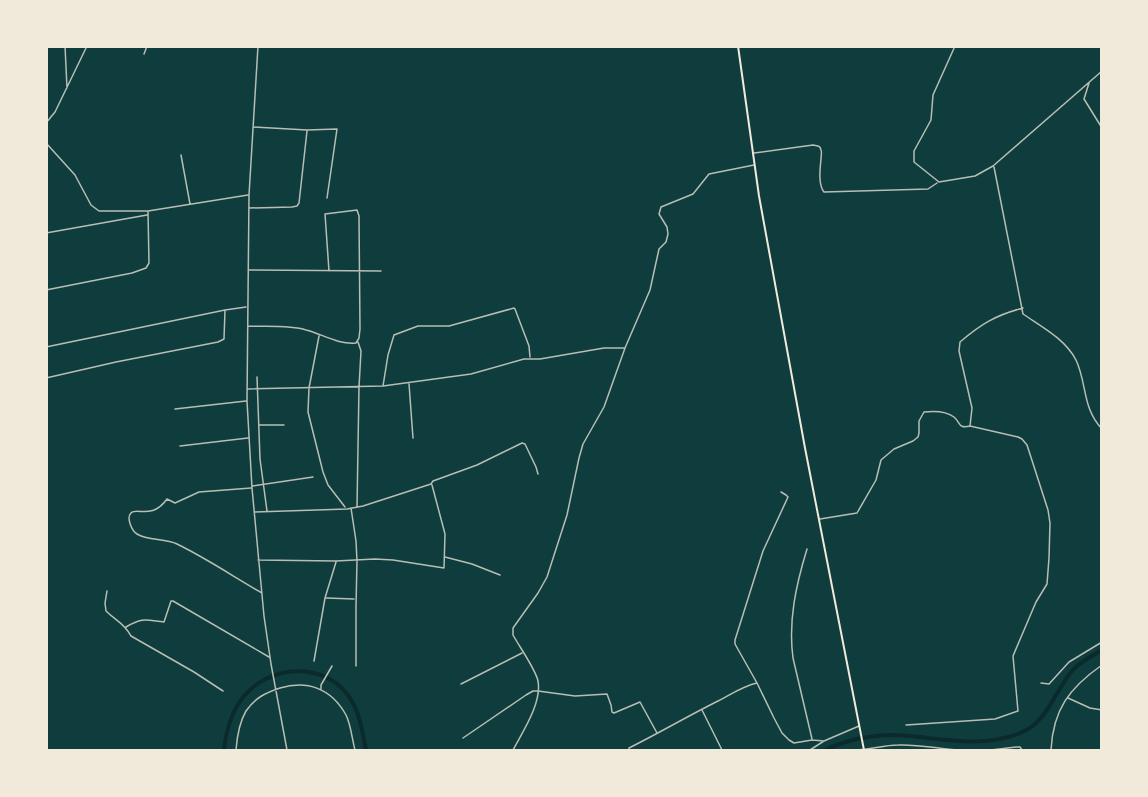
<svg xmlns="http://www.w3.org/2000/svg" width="1148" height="797" viewBox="0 0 1148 797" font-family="'Noto Serif',serif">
  <rect width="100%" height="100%" fill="#0f3d3e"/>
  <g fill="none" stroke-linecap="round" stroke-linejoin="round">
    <path stroke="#0a2a2b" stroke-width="4" d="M 224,750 C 226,731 232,710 245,695 C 271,665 322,662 347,694 C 360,710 362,731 366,750
      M 826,750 C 845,740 871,735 893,735 C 902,735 911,736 920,737 C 953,741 988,746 1020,733 C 1047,723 1054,692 1072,671 C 1080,662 1091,656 1102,650"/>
    <path stroke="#b8beb3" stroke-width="1.5" d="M 65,46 L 67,88
      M 258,46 L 249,195 L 247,401 L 252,488 L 264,616 L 271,664 L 287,750
      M 955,46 L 933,95 L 931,120 L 914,151 L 914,162 L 939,182 L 975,176 L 993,166 L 1102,71
      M 144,54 L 147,46
      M 1089,83 L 1084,99 L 1102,128
      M 46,123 L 55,112 L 87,46
      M 253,127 L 307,130 L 337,129 L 327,198
      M 46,143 L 75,175 L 91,205 L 99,211 L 148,211 L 248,195
      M 754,153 L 813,145 C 817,146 820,145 821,150 C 822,151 821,158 821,159 C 820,169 818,185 824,192 L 928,189 L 937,183
      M 181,155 L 190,204
      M 994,167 L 1023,314 C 1042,327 1065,339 1076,360 C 1087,383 1082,408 1102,429
      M 249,208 L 292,207 L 297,206 L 299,203 L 307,131
      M 46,233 L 147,215
      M 249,270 L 381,271
      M 46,290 L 132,273 L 146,268 L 149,263 L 148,212
      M 248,326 C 265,327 290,325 306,330 C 322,334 339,345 356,343 L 359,338 L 360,329 L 359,216 L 357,210 L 325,214 L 329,271
      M 319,336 L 309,388 L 308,412 L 323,472 L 328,485 L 345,507
      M 46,347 L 225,310 L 246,307
      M 257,377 L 260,459 L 267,511
      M 46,378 L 116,362 L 218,342 L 224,339 L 225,310
      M 409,384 L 413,438
      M 383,386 L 388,355 L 394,335 L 418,326 L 449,326 L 514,308 L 515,309 L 529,346 L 530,357
      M 247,389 L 383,386 L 471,374 L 524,359 L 540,359 L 604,348 L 625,348
      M 175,409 L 246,401
      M 259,425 L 284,425
      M 180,446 L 248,438
      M 252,486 L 313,477
      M 251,488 L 199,492 L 175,503 L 167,499 C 152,520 137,507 131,513 C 126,518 132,531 137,534 C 148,541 165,538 177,544 C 206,558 234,577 262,593
      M 781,492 L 786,495 L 788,497 L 763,551 L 735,640 L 735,644 L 757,683 L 774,718 L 782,733 L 789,740 L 794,743 L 812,740 L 824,741
      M 357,507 L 359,387 L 361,351 L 358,342
      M 351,508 L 356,541 L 357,561 L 356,606 L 356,666
      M 255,512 L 347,509 L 363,506 L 431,484 L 433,481 L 477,465 L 522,443 L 525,444 L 536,467 L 538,474
      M 820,519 L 857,513 L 876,480 L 881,460 L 894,449 L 913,441 L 918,437 L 919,433 L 919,421 L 924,412 C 933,411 946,411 954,417 C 961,423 958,429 970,426 L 972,408 L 959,351 L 960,342 C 981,324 996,315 1023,308
      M 807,549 C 796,585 788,621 793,658 L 812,739
      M 445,557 L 472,564 L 500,575
      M 258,560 L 336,561 L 375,559 L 393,560 L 444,568 L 445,534 L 432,485
      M 107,591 L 105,603 L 106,611 C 116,621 124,623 131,636 L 194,672 L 223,691
      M 326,598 L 354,599
      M 126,627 C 143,617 146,620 164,622 L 171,601 L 173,601 L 269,657
      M 314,661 L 325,598 L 336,562
      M 1041,683 L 1049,684 L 1069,662 L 1102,642
      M 461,684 L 522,653
      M 321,689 L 321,685 L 332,666
      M 1068,698 L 1090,708 L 1102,710
      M 702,710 L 722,750
      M 906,725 L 995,719 L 1018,711 L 1013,656 L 1036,602 L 1047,584 L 1049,558 L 1050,523 L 1048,510 L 1027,445 L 1022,439 L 1018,437 L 970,426
      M 463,738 L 526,695 L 533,691 L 538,691 L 575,696 L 607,694 L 611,705 L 612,712 L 614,713 L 640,702 L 657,733
      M 236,750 C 237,737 239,723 246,711 C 255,698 265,693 280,688 C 307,680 331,688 346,715 C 351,725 352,739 355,750
      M 513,750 C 523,731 542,703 538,681 C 536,670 519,646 513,635 L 513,628 L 538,593 L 547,577 L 567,515 L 579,458 L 583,444 L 604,407 L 625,348 L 650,290 L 659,249 L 666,242 L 668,234 L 667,227 L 659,214 L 661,207 L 693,194 L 709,174 L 754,165
      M 629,750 L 629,748 C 659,733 688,716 718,701 C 730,695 743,686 757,683
      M 810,750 L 824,741 L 859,726
      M 855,750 C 870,750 883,745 898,745 C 918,744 939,749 959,750
      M 991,750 L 1016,747 L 1020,747 L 1022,750
      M 1051,750 C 1053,710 1069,688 1102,665"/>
    <path stroke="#f1e9da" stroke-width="2" d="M 738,46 L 759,196 L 805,448 L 864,750"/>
  </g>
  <rect width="1148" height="797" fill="none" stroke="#f1e9da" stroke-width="96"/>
</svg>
